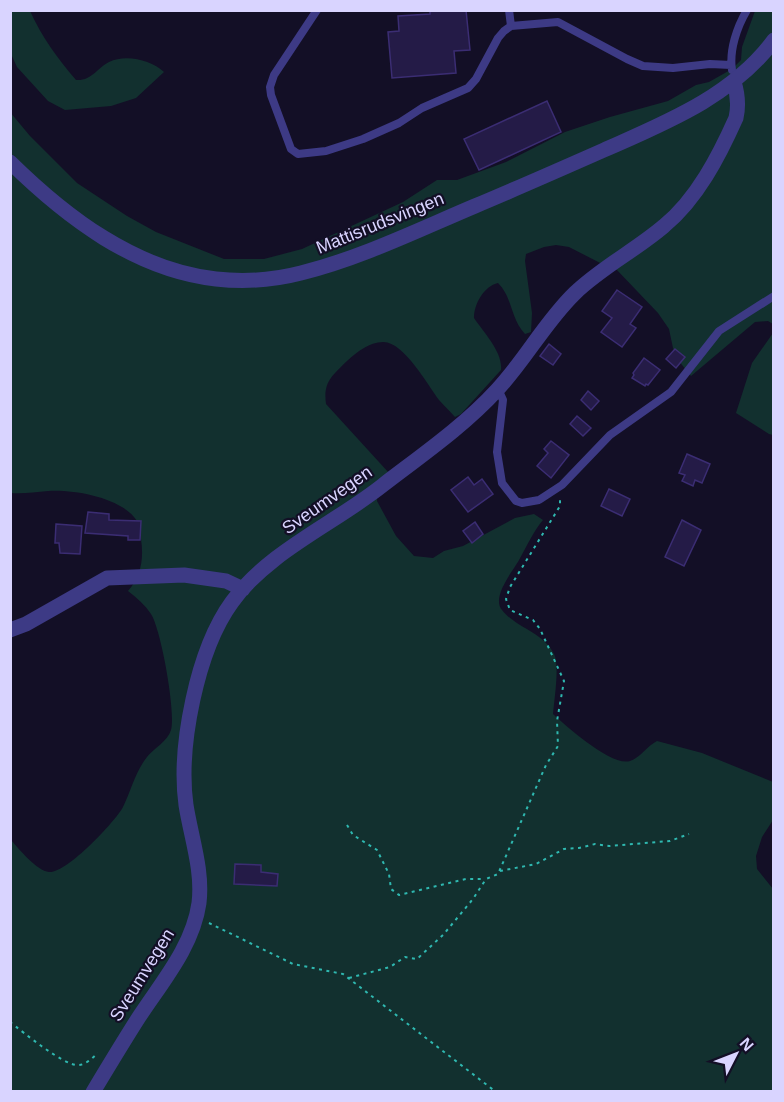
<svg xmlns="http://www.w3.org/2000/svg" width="784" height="1102" viewBox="0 0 784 1102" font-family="Arial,sans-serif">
  <rect width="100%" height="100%" fill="#130f26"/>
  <path fill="#12302f" d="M 10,11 L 30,11 C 42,37 57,58 76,80 C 92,81 97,68 109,62 C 126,54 151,60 164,72 L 136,98 L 111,106 L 65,110 L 48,101 L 17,67 L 11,54 Z
    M 755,11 L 773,11 L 773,324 L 768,321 L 755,322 L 691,376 L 678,360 L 673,348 L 669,329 L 658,313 L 616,269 L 610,268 L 569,247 L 556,245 L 544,247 L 526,254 L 525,261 L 532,313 L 531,332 L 525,334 C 510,318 513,298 498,283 C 484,286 474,304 474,318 C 484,333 503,352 501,370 L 461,414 L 455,417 C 450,411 444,406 439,400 C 428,385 403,341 383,342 C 369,342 357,352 347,361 C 332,376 323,382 326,404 L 389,473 L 377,495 L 377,501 L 396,536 L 414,556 L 433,558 L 444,551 L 463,546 L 515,518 L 534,514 L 543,520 C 533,532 527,546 519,560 C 513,571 491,597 502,610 C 516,628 543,632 554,654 C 560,665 554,701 553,714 C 566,726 612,767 630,761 C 640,758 647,746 657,741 L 702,753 L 773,782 L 773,820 L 762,837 L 756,856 L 757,869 L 773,889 L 773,1091 L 11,1091 L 11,840 C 19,849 37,871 49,872 C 66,874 115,822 123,807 C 131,791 135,772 147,757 C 153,749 168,741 171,730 C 176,713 161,629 151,614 C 145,605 137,598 128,591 C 141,576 144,559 141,539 C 140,533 140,526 137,521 C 123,498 74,489 48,491 C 35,492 23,494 11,493 L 10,112 L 30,136 L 77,183 L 127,216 L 156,232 L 224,259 L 264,259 L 302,249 L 403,202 L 437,180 L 457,180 L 506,162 L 565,132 L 610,117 L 668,101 L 696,85 L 709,82 L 732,69 L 741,60 L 742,47 Z
    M 773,333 L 773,435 L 769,434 L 736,413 L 752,363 Z"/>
  <path fill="#241b47" stroke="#3b2d73" stroke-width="1.5" d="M 430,10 L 466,10 L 470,50 L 454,51 L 456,73 L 392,78 L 388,32 L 399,31 L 398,16 L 430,14 Z
    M 547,101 L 561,132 L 479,170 L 464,139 Z
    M 617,290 L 642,307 L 630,324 L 636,328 L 622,347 L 601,332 L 612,318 L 602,311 Z
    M 549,344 L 561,354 L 553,365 L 540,356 Z
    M 675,349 L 685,357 L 676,368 L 666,359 Z
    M 644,358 L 660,370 L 648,385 L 646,384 L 645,386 L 632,378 L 634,375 L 633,373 Z
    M 588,391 L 599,401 L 591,410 L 581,400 Z
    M 577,416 L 591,428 L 583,436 L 570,424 Z
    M 551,441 L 569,455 L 551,478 L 537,466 L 548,453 L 544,449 Z
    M 687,454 L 710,464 L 702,483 L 695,480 L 693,486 L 682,481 L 685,475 L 679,473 Z
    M 468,477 L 474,485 L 482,479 L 493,494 L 468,512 L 451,490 Z
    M 609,489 L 630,499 L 622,516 L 601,506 Z
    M 88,512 L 109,514 L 109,520 L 141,521 L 140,540 L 128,540 L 128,536 L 85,533 Z
    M 682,520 L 701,530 L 684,566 L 665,557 Z
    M 475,522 L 483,534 L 472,543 L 463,531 Z
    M 56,524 L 82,526 L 80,554 L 60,553 L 59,543 L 55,543 Z
    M 235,864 L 261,865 L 261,872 L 278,874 L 277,886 L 234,884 Z"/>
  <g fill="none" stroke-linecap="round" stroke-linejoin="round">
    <path stroke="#2fb8b0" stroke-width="2" stroke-dasharray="3 4.5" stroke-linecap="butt" d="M 347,825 L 353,835 L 377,850 L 389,874 L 391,889 L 399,895 L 466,879 L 485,879
      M 500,871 L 536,864 L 564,849 L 579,848 L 595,844 L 609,846 L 670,841 L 689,834
      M 209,923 L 293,964 L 343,974 L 496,1092
      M 349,978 L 390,967 L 405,957 L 417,959 L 443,935 L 473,899 L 486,879 L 498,874 L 546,765 L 558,746 L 557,721 L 564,681 L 540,629 L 533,620 L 510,610 L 506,599 L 510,587 L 560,506 L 560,500
      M 10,1022 C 23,1032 64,1066 78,1065 C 86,1065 92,1058 98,1053"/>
    <path stroke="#3d3a85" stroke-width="8" d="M 317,10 L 274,75 L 270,87 L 271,95 L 291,149 L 298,154 L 326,151 L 363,139 L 399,123 L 422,108 L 468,88 L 476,79 L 498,38 L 504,31 L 511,26 L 558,22 L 627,59 L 643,66 L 673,68 L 710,64 L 731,65
      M 509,10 L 511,26
      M 732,70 C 729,50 737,27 747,10
      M 498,389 L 503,400 L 497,452 L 502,483 L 516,501 L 522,503 L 539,500 L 562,485 L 610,435 L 671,392 L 719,331 L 774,296"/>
    <path stroke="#3d3a85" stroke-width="15" d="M 10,162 C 66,217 135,270 216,279 C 243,282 274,280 301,273 C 361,258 418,230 475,206 C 518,188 561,169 604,150 C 665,123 733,96 774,40
      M 10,630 L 26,624 L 107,578 L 184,575 L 226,581 L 243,589
      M 93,1092 C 108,1067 123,1042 139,1017 C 162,982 193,946 199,903 C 203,870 191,837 186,805 C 178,747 197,650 232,602 C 269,551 334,524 383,485 C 422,455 464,426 497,390 C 526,359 545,322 575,293 C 602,267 636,250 664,226 C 697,199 719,156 736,118 C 739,105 738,95 734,82"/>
  </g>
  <g text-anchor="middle" stroke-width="4.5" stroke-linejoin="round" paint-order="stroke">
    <g font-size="18" fill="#d9d4ff" stroke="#130f26">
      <text transform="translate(380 223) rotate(-22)" y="6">Mattisrudsvingen</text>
      <text transform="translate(327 500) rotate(-35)" y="6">Sveumvegen</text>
      <text transform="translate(142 975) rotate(-58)" y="6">Sveumvegen</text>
    </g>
  </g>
  <rect width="784" height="1102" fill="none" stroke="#d9d4ff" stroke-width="24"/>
  <g transform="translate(736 1054) rotate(48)" stroke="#130f26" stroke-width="4.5" paint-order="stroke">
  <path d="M0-4.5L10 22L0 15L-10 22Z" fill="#d9d4ff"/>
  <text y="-9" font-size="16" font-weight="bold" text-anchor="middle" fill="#d9d4ff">N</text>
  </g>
</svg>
